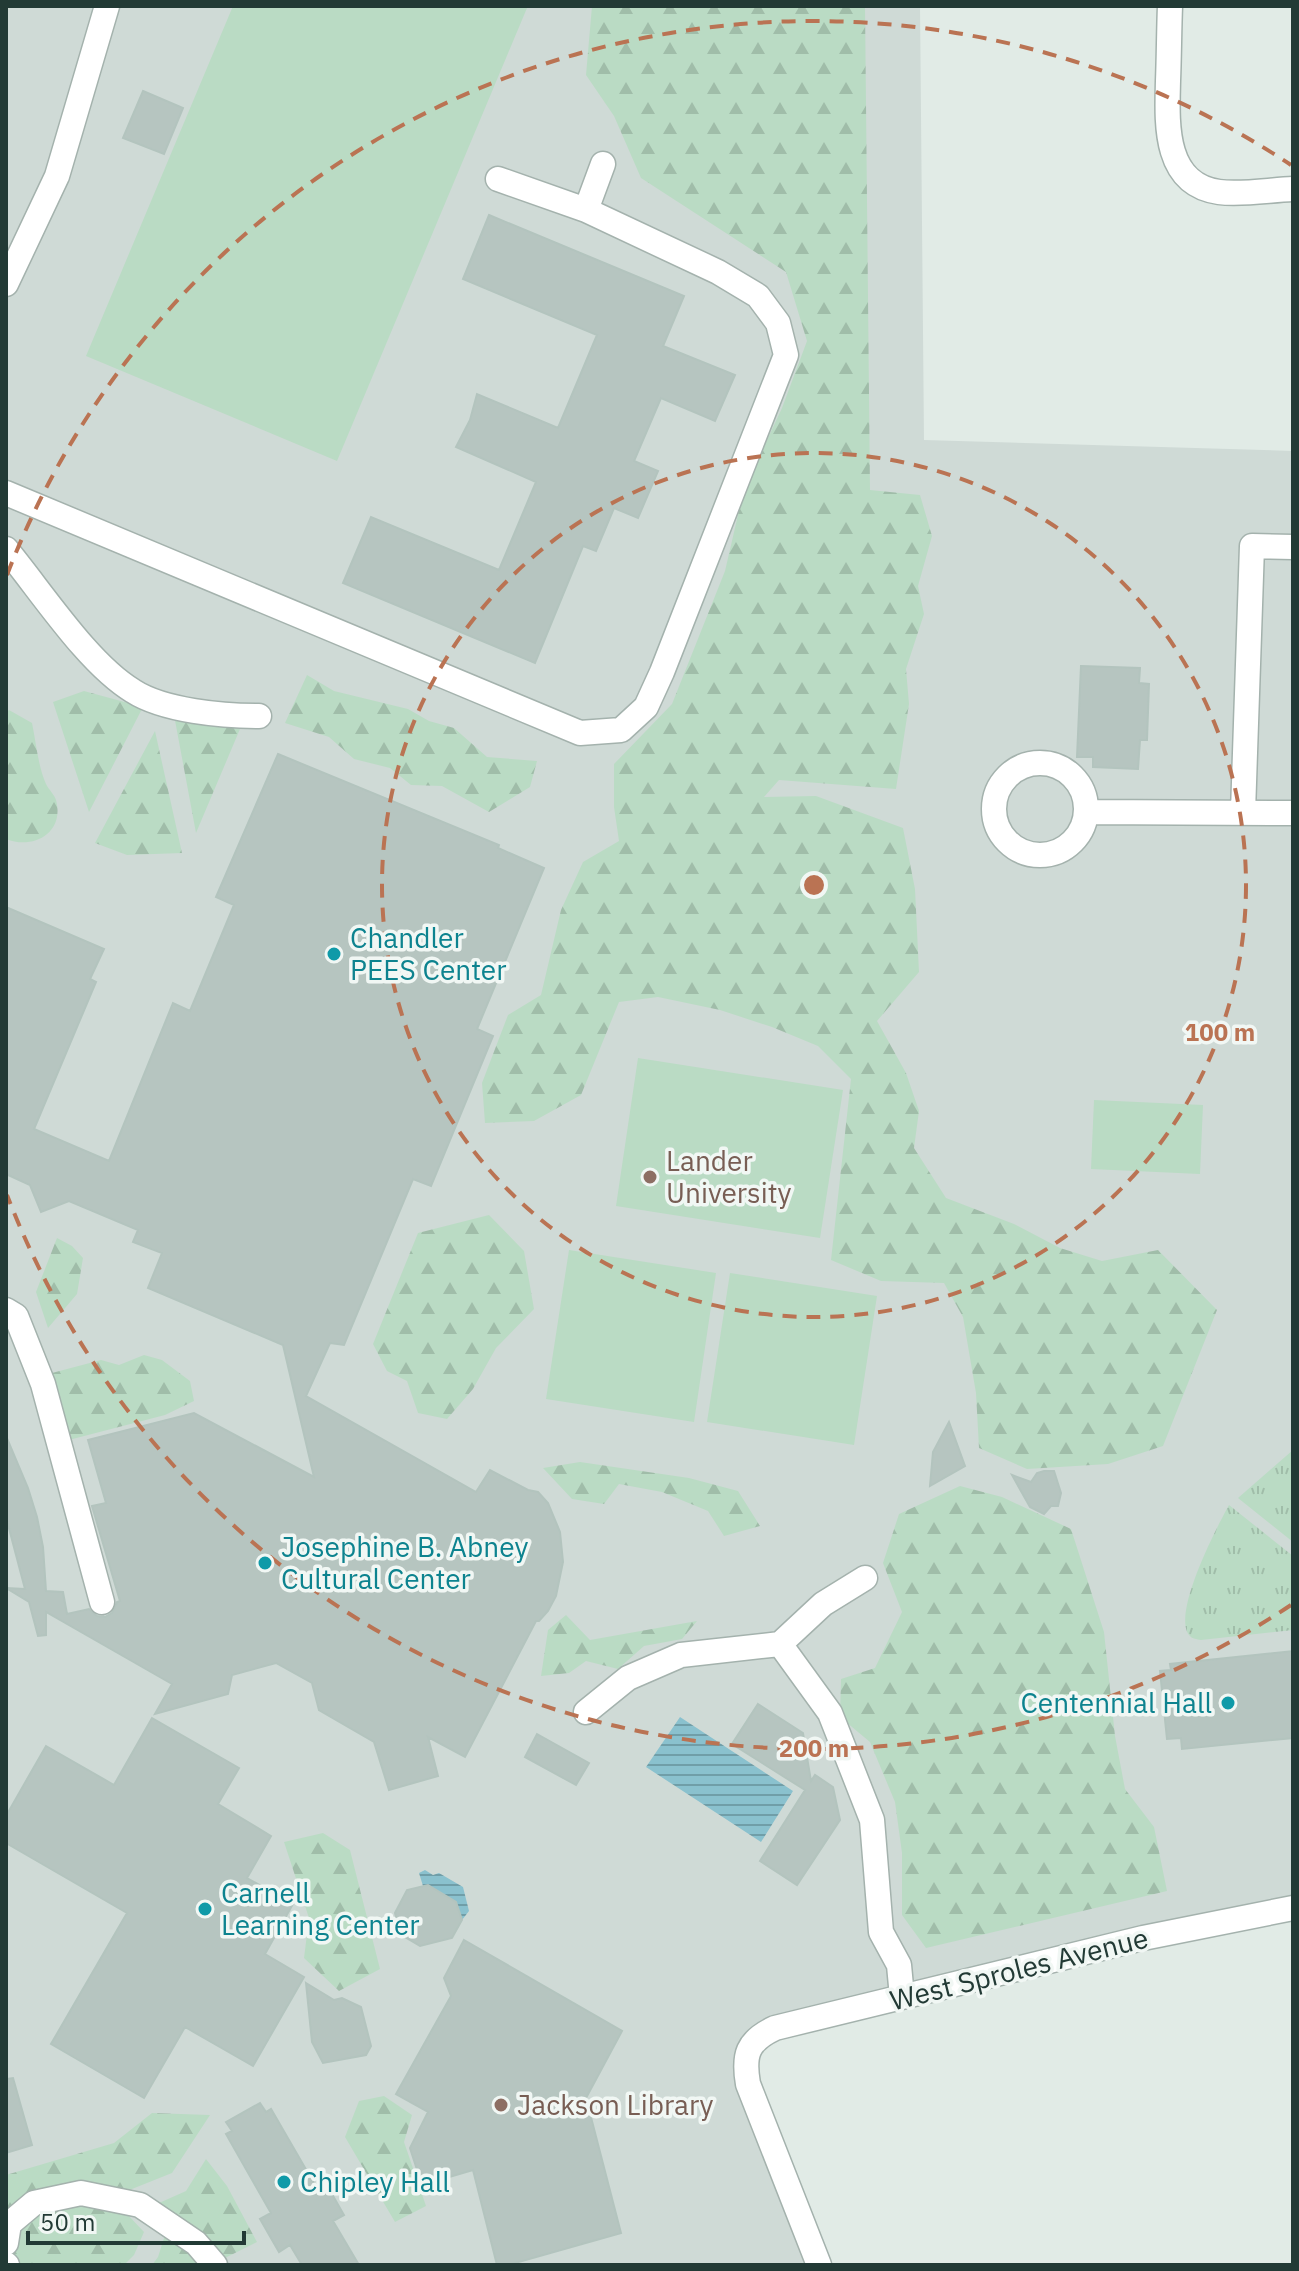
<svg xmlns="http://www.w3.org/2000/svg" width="1299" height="2271" viewBox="0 0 1299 2271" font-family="'IBM Plex Sans',sans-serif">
  <defs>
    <pattern id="grass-tufts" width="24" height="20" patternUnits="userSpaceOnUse" patternTransform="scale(2)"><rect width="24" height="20" fill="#badbc4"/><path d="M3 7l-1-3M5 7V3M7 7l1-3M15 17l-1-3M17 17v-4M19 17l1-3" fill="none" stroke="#a0bda9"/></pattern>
    <pattern id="forest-firs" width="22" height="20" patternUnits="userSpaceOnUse" patternTransform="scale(2)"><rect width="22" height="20" fill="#badbc4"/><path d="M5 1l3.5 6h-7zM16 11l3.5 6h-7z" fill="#a0bda9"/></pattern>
    <pattern id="water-rules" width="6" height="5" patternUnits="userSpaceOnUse" patternTransform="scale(2)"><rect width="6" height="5" fill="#8ac1ce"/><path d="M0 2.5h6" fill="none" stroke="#709ea8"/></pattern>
  </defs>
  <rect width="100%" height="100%" fill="#e1ebe6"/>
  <path fill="#cfdad6" d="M 6,6 L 920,6 L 924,440 L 1293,451 L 1293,1903 L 745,2038 L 806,2265 L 6,2265 Z"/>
  <path fill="url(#grass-tufts)" d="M 1293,1450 L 1293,1542 L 1238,1498 Z
    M 1229,1505 L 1293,1556 L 1293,1630 L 1201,1640 C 1197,1639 1192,1639 1190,1636 C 1170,1616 1218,1525 1229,1505 Z"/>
  <path fill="url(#forest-firs)" d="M 592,6 L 865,6 L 870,490 L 920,495 L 932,536 L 918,586 L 924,614 L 906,669 L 909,704 L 896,789 L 779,780 L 764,797 L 816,796 L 903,828 L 915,889 L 919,972 L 877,1021 L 906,1073 L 919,1111 L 914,1148 L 946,1198 L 1014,1224 L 1060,1248 L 1102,1261 L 1158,1250 L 1217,1310 L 1163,1446 L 1108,1464 L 1027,1469 L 979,1448 L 976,1393 L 963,1317 L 944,1283 L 881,1281 L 831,1260 L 851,1079 L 818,1046 L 772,1027 L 720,1010 L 658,997 L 619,1002 L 581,1095 L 534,1121 L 485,1123 L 482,1083 L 508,1015 L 541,995 L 561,910 L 583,862 L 619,841 L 614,807 L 614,764 L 672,704 L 725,571 L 744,489 L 782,408 L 807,341 L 786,272 L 641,178 L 614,116 L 586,75 Z
    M 307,675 L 334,691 L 408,709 L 429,721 L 454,728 L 487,757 L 537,761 L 530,787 L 489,812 L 442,786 L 411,785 L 390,768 L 354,759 L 329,737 L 285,723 Z
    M 84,691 L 143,707 L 89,812 L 53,702 Z
    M 9,710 L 32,723 C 36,742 38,766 46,784 C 49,790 54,794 56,800 C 65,833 33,850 6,839 L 6,712 Z
    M 174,715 L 240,729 L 196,833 Z
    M 155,731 L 182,853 L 127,855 L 95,843 Z
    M 489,1215 L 524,1251 L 534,1309 L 496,1348 L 473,1389 L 447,1419 L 418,1413 L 407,1381 L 387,1371 L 373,1344 L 418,1233 Z
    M 57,1238 L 72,1246 L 83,1258 L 77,1294 L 48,1328 L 36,1292 Z
    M 144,1355 L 162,1360 L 190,1381 L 194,1401 L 165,1415 L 65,1441 L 50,1383 L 52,1373 L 101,1360 L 119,1365 Z
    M 580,1462 L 689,1478 L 738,1491 L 760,1526 L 724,1536 L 708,1511 L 662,1492 L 619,1484 L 604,1504 L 572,1499 L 543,1468 Z
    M 960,1486 L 1002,1497 L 1071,1529 L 1104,1632 L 1115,1736 L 1125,1789 L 1154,1827 L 1167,1891 L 926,1948 L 902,1915 L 902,1853 L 895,1802 L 870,1742 L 840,1717 L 841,1679 L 875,1668 L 902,1612 L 883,1563 L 899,1514 Z
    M 566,1615 L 590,1640 L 697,1621 L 682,1639 L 644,1646 L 618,1669 L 586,1661 L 569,1673 L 541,1676 L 548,1630 Z
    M 323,1833 L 350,1850 L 380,1969 L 339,1991 L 304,1958 L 309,1918 L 284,1842 Z
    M 384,2096 L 412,2115 L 404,2142 L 426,2206 L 395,2222 L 345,2137 L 359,2101 Z
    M 152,2113 L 210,2115 L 172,2173 L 127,2191 L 76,2181 L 28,2196 L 6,2213 L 6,2175 L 114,2143 Z
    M 206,2159 L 227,2186 L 257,2242 L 223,2259 L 207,2239 L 159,2203 L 186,2191 Z
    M 81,2203 L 127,2214 L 144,2232 L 134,2255 L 124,2265 L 19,2265 L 13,2259 L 19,2227 L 38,2210 Z
    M 165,2235 L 190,2250 L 200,2265 L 152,2265 L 158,2257 Z"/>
  <path fill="#badbc4" d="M 233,6 L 522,6 L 527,8 L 337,461 L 86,356 Z
    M 638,1058 L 843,1090 L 820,1238 L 616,1206 Z
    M 1094,1100 L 1203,1105 L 1200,1174 L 1091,1169 Z
    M 569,1250 L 716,1273 L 694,1422 L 546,1399 Z
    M 730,1273 L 877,1296 L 854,1445 L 707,1422 Z"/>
  <path fill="url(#water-rules)" d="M 680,1717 L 793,1791 L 761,1842 L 646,1767 Z
    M 425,1870 L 433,1875 L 439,1873 L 463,1887 L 469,1911 L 462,1920 L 456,1902 L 427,1885 L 423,1886 L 419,1873 Z"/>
  <path fill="#b6c5c0" stroke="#b3c4be" stroke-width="2" d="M 143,91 L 183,108 L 164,154 L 123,138 Z
    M 489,215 L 684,296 L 663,346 L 735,375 L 715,421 L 661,398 L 634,461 L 658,471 L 638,518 L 614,508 L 596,551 L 583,546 L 535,663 L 343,583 L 371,517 L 499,570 L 536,482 L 456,447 L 470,420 L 477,394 L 558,428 L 597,335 L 463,279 Z
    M 1081,666 L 1140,668 L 1139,683 L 1149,684 L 1147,740 L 1140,740 L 1138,769 L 1093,767 L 1093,757 L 1077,757 Z
    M 278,754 L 499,845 L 498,848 L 544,868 L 477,1029 L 493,1036 L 431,1186 L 413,1179 L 344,1345 L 330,1343 L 306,1396 L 476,1492 L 490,1470 L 528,1490 L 538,1492 L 548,1503 L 560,1532 L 563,1562 L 556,1596 L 548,1611 L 539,1621 L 536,1621 L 465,1757 L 428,1737 L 438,1776 L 389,1790 L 374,1742 L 319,1710 L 312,1683 L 276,1663 L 232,1675 L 228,1694 L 155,1714 L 172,1684 L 46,1612 L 46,1635 L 38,1636 L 29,1602 L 6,1588 L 25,1589 L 6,1517 L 6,1436 L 28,1488 L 37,1517 L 43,1547 L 46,1591 L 63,1592 L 67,1614 L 89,1609 L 97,1616 L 105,1617 L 112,1613 L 117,1602 L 120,1601 L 92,1506 L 106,1503 L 88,1440 L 194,1413 L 314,1477 L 283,1345 L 148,1288 L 162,1253 L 133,1242 L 138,1230 L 69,1201 L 41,1212 L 30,1185 L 6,1174 L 6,907 L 104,949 L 90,979 L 96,982 L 34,1129 L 109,1161 L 173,1003 L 190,1011 L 234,905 L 216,897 Z
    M 949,1422 L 965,1466 L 930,1486 L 933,1452 Z
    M 1044,1471 L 1054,1471 L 1061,1493 L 1058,1506 L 1051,1506 L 1044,1514 L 1030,1507 L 1012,1475 L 1031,1482 L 1037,1473 Z
    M 1293,1651 L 1293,1738 L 1182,1749 L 1181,1738 L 1167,1739 L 1160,1671 L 1171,1670 L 1170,1664 Z
    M 758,1704 L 803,1733 L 811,1781 L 815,1775 L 833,1787 L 840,1820 L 797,1885 L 760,1861 L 805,1790 L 732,1744 Z
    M 152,1718 L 239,1768 L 218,1804 L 271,1836 L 247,1878 L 293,1904 L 265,1954 L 304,1977 L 253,2066 L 185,2027 L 144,2098 L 51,2044 L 127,1913 L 6,1843 L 6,1816 L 46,1746 L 114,1785 Z
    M 537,1734 L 589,1763 L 576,1785 L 525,1757 Z
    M 428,1885 L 456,1902 L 462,1920 L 452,1938 L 420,1946 L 400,1934 L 395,1913 L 407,1890 Z
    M 464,1940 L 622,2031 L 586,2098 L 621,2233 L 508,2265 L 497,2265 L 473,2170 L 422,2185 L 410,2148 L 428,2112 L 396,2094 L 451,1996 L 444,1978 Z
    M 306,1983 L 334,2000 L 342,1998 L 361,2007 L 371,2046 L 366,2055 L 323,2063 L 312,2042 Z
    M 13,2078 L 32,2145 L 6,2153 L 6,2079 Z
    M 260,2103 L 266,2112 L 271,2109 L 315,2185 L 324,2180 L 344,2215 L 333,2221 L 359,2265 L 302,2265 L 290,2245 L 279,2252 L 260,2219 L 271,2213 L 226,2134 L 232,2131 L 226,2122 Z"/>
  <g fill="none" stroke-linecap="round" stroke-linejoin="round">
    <defs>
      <path id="minor" d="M 1170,6 C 1169,31 1169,56 1168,81 C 1167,122 1163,184 1219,192 C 1242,195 1269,190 1293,189
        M 498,179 L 586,210
        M 6,284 L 57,176 L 107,6
        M 6,493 L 580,733 L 621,730 L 646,707 L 662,672 L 786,355 L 778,323 L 758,296 L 718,272 L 586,210 L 603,164
        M 6,549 C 41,591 87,663 133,691 C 164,711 223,716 259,716
        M994 809a46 46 0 1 1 92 0a46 46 0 1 1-92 0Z
        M 1087,812 L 1293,813
        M 1243,812 L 1252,546 L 1293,547
        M 6,1310 L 16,1316 L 43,1384 L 102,1602
        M 780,1644 L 823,1604 L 865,1578
        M 586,1712 L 628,1678 L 681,1655 L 780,1644 L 830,1713 L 872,1820 L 881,1932 L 899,1965 L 902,1997
        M 6,2243 L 9,2224 L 34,2203 L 81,2193 L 140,2205 L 196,2243 L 215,2265
        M 6,2264 L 7,2265
        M 819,2265 L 748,2084 C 743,2055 747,2041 775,2028 L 1143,1938 L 1293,1908"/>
    </defs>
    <use href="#minor" stroke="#a4b2ad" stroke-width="27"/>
    <use href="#minor" stroke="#fff" stroke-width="24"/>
  </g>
  <g fill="none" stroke="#ba7353" stroke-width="4" stroke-dasharray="14 10">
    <circle cx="814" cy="885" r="432"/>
    <path d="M1291 1605A864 864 0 0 1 7 1195M7 575A864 864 0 0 1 1291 165"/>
  </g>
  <g fill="#0f9aa8" stroke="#f1f7f4" stroke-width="3">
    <circle cx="334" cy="954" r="8"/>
    <circle cx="265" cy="1563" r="8"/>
    <circle cx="1228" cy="1703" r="8"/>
    <circle cx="205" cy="1909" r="8"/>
    <circle cx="284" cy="2182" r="8"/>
  </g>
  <g fill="#8d6e63" stroke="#f1f7f4" stroke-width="3">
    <circle cx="650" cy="1177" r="8"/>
    <circle cx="501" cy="2105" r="8"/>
  </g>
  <g text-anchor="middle" stroke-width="7" stroke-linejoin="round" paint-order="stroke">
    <g font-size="28" fill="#0d838f" stroke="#f1f7f4" text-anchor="start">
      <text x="350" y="948">Chandler<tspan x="350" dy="32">PEES Center</tspan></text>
      <text x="281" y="1557">Josephine B. Abney<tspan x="281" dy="32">Cultural Center</tspan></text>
      <text x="1212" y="1713" text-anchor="end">Centennial Hall</text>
      <text x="221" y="1903">Carnell<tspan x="221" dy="32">Learning Center</tspan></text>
      <text x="300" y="2192">Chipley Hall</text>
    </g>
    <g font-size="28" fill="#785e54" stroke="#f1f7f4" text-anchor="start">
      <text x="666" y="1171">Lander<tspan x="666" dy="32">University</tspan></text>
      <text x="517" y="2115">Jackson Library</text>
    </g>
    <g font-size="28" fill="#223a35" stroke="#f1f7f4">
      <text transform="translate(1019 1969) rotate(-14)" y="10">West Sproles Avenue</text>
    </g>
  </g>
  <circle cx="814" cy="885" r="12" fill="#ba7353" stroke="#f1f7f4" stroke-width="4"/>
  <g font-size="24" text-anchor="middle" font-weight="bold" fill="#ba7353" stroke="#f1f7f4" stroke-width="7" stroke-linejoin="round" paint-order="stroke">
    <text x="1220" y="1041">100 m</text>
    <text x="814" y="1757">200 m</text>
  </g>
  <rect width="1299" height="2271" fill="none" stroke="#223a35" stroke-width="16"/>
  <path d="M28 2231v12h216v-12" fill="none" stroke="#223a35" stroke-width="4"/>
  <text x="40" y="2231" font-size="24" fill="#223a35" stroke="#f1f7f4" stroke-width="6" paint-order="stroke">50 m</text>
</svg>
